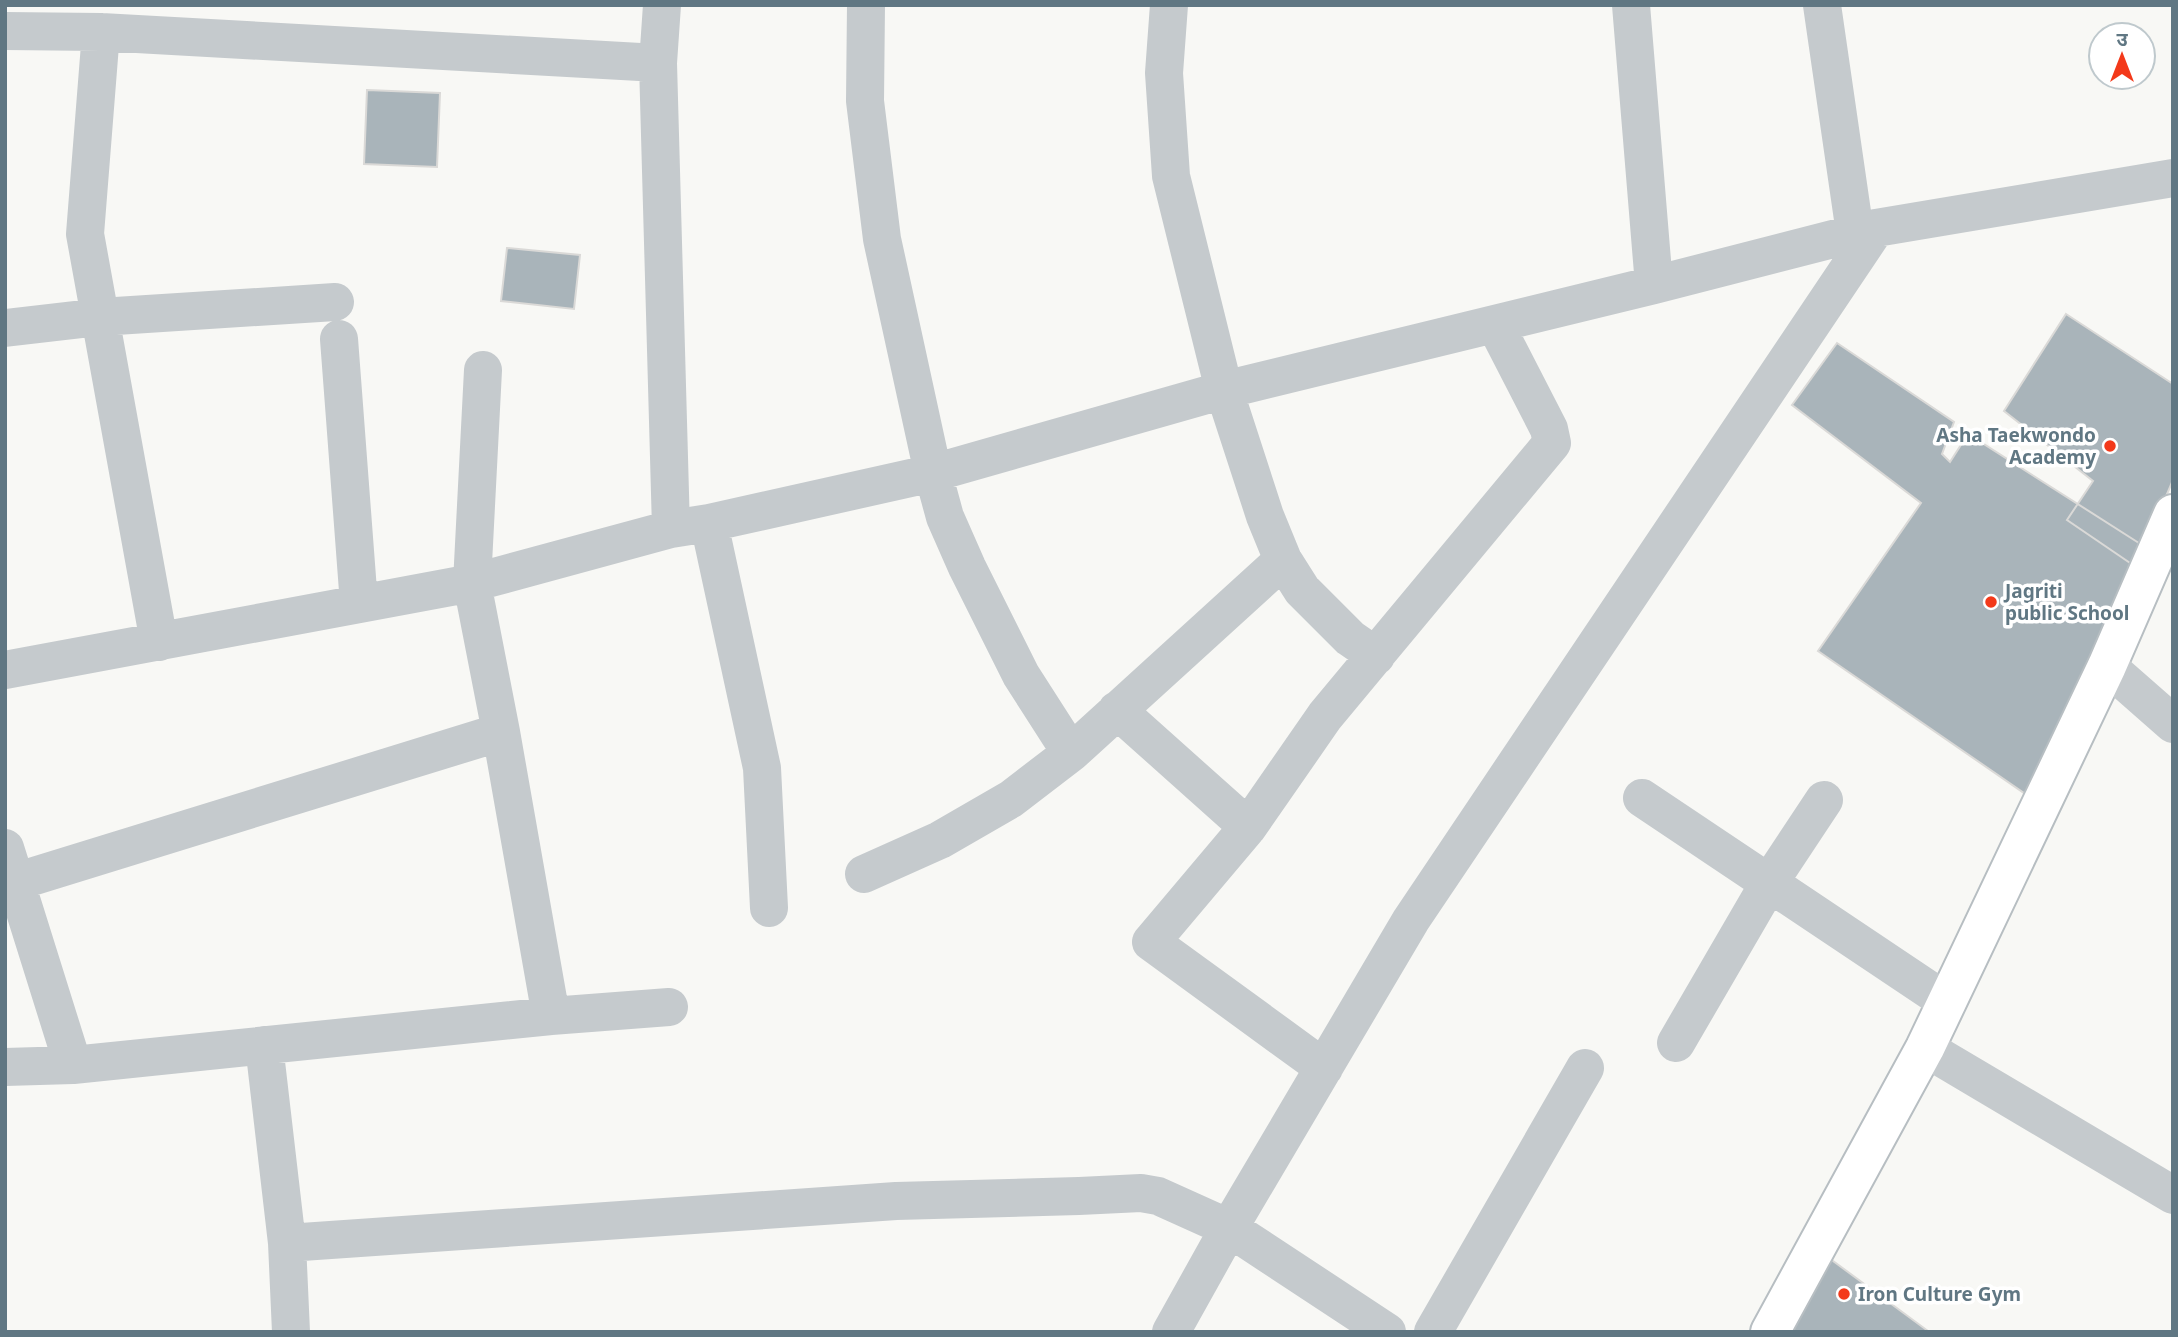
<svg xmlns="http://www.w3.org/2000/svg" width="2178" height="1337" viewBox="0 0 2178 1337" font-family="'Noto Sans','Noto Sans Devanagari',sans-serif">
  <rect width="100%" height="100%" fill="#f8f8f5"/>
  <path fill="#a9b4ba" stroke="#dad9d7" stroke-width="2" d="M 367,90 L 440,93 L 437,167 L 364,164 Z
    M 507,248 L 580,255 L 574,309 L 501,301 Z
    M 2066,314 L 2173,384 L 2173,480 L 2136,567 L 2067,520 L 2093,481 L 2004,411 Z
    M 1837,343 L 1954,422 L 1942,454 L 1950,462 L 1968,434 L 2153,552 L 2037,802 L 1818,651 L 1921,503 L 1792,405 Z
    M 1829,1258 L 1928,1331 L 1927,1332 L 1788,1332 Z"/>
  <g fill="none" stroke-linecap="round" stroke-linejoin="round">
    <defs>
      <path id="secondary" d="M 1770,1332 L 1925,1048 L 2107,666 L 2173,514"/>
    </defs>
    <use href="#secondary" stroke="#b7bec2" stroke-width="42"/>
    <path stroke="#c5cacd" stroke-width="38" d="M 662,5 L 658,63 L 671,529
      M 866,5 L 865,101 L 882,239 L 933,473 L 945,517 L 967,567 L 1021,675 L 1071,753
      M 1169,5 L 1164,73 L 1171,176 L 1224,390 L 1265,516 L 1283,560 L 1302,590 L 1350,638 L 1376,656
      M 1631,5 L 1654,285
      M 1822,5 L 1855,233
      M 5,31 L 101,32 L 658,63
      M 101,32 L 85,234 L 159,642
      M 5,328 L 100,317 L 335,302
      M 339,339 L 359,604
      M 483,370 L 472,583 L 501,732 L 551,1016
      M 709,523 L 762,768 L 769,908
      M 2107,666 L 2173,724
      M 5,670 L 472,583 L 671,529 L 709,523 L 933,473 L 1224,390 L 1654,285 L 1876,228 L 2173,178
      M 1117,710 L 1248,827
      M 1642,798 L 1947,1002
      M 5,848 L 73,1065
      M 864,874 L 940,840 L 1011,799 L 1071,753 L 1283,560
      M 15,882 L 501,732
      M 1676,1043 L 1769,883 L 1824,800
      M 264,1045 L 287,1243 L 291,1332
      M 1925,1048 L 2173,1195
      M 5,1067 L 73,1065 L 551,1016 L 669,1007
      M 1324,1068 L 1151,942 L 1248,827 L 1325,716 L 1552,443 L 1549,429 L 1495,324
      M 287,1243 L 896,1201 L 1079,1196 L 1141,1193 L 1158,1196 L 1229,1228 L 1387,1332
      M 1171,1332 L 1229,1228 L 1411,920 L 1876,228
      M 1433,1332 L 1585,1068"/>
    <use href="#secondary" stroke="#fff" stroke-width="38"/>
  </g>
  <g fill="#f3391a" stroke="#fff" stroke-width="2.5">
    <circle cx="2110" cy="446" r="7"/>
    <circle cx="1991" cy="602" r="7"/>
    <circle cx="1844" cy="1294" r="7"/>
  </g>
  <g text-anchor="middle" stroke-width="7" stroke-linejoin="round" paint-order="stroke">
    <g font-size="19" font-weight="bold" fill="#607783" stroke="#fff" text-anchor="start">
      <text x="2096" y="442" text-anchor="end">Asha Taekwondo<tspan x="2096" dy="22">Academy</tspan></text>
      <text x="2005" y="598">Jagriti<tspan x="2005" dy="22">public School</tspan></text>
      <text x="1858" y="1301">Iron Culture Gym</text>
    </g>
  </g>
  <rect width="2178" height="1337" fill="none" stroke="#607783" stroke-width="14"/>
  <g transform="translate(2122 56)"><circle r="33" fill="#ffffff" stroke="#bfc9cd" stroke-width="2"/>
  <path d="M0-5L12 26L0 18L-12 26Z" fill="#f3391a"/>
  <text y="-10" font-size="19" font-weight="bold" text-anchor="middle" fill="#607783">उ</text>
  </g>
</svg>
